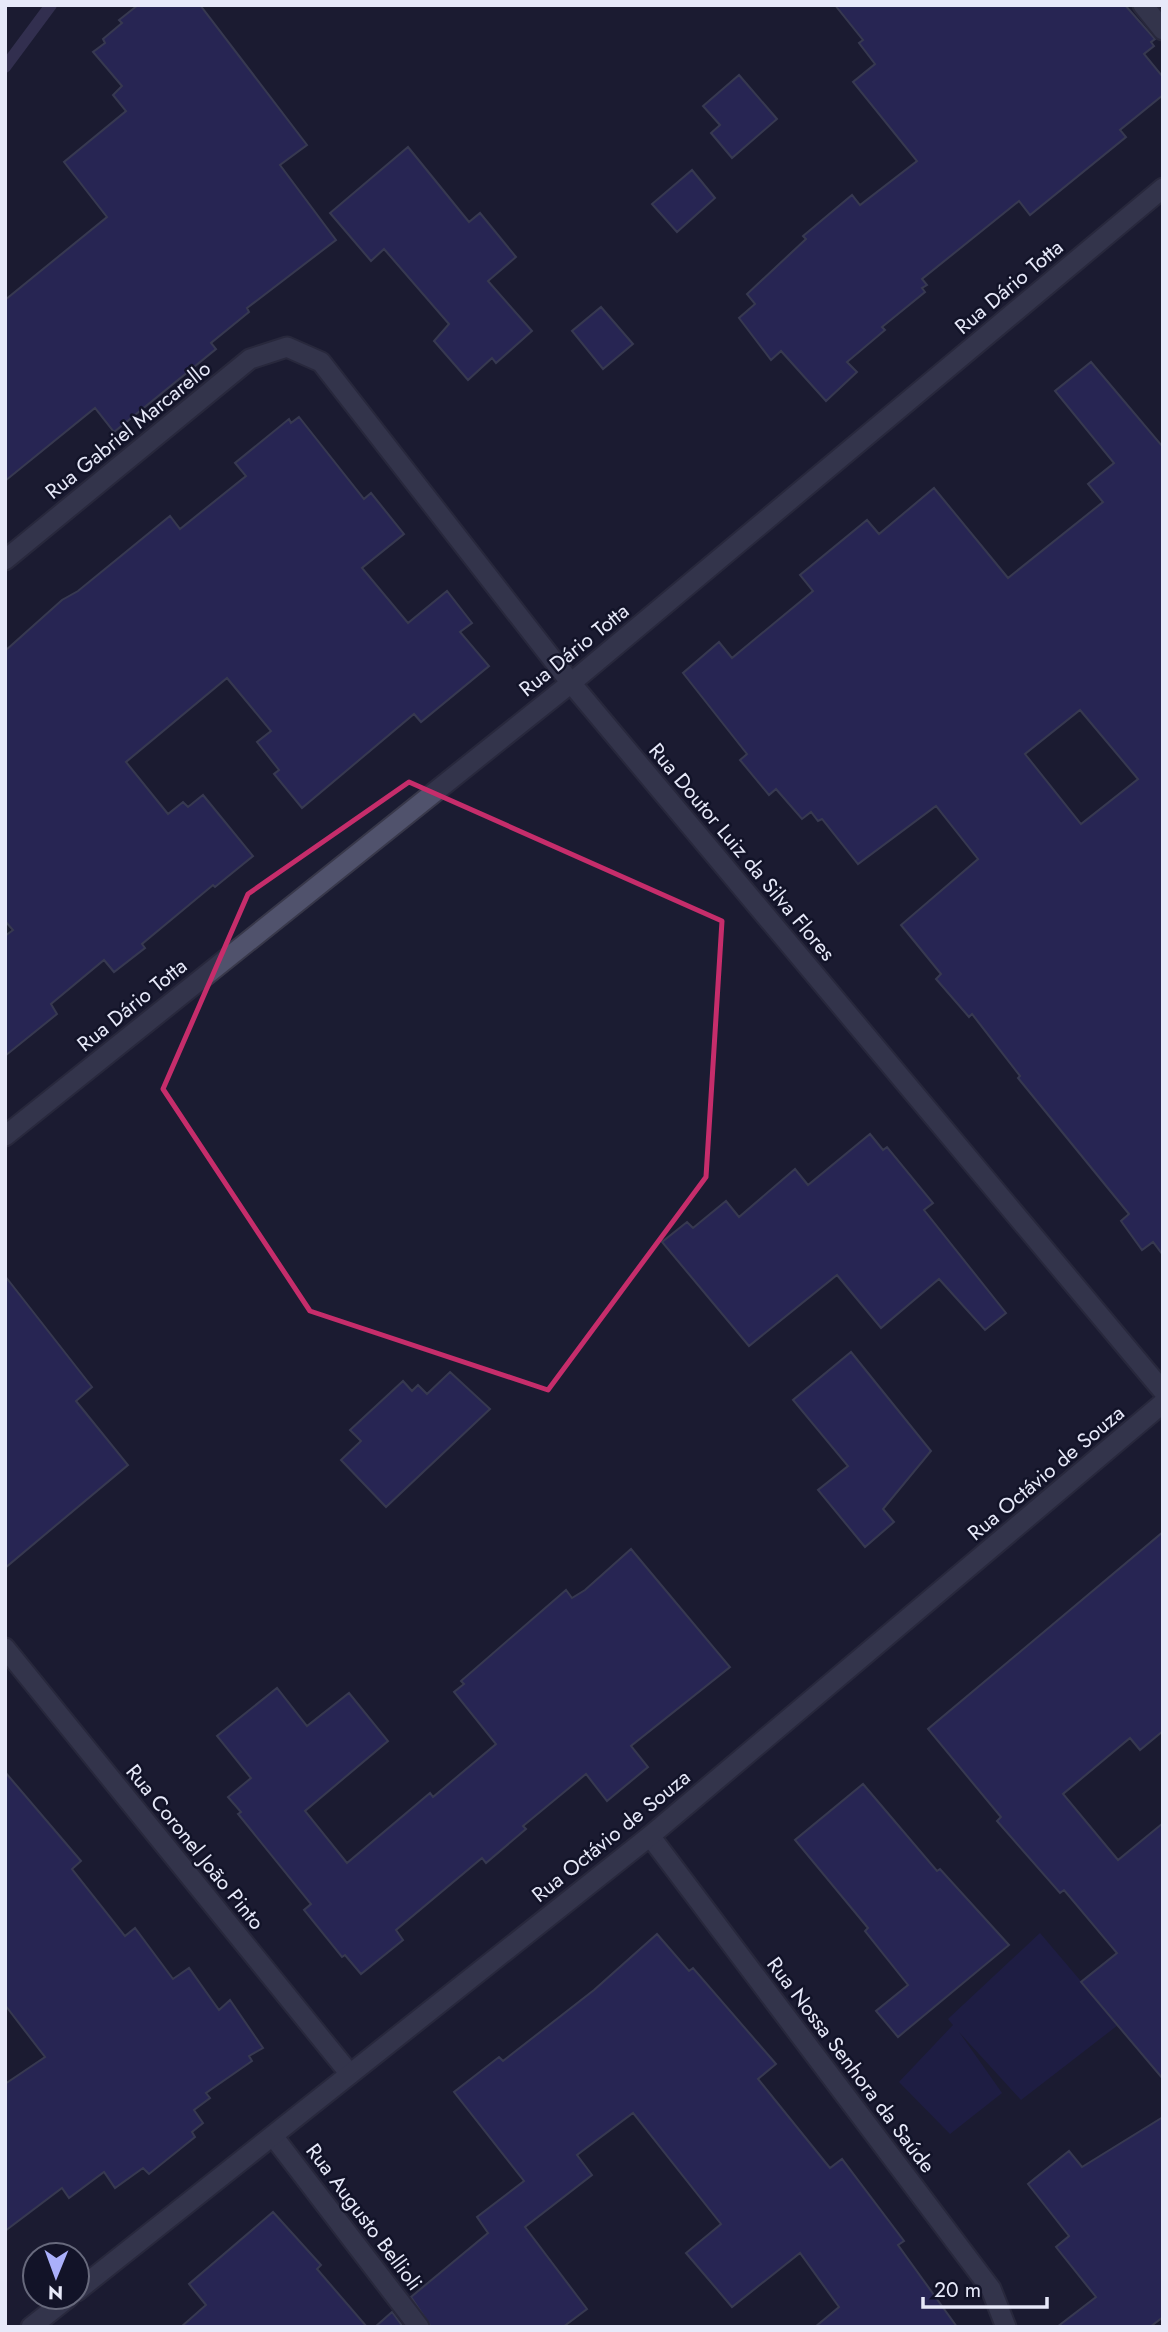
<svg xmlns="http://www.w3.org/2000/svg" width="1168" height="2332" viewBox="0 0 1168 2332" font-family="Jost,sans-serif">
  <rect width="100%" height="100%" fill="#1b1c32"/>
  <path fill="#231f5a" d="M 1040,1933 L 1118,2025 L 1021,2100 L 959,2032 L 1002,2093 L 950,2134 L 899,2082 L 953,2025 L 948,2019 Z"/>
  <g fill="none" stroke-linecap="round" stroke-linejoin="round">
    <path stroke="#4f4873" stroke-width="12" d="M 5,67 L 51,5"/>
  </g>
  <path fill="#35327c" stroke="#5a5d77" stroke-width="2" fill-rule="evenodd" d="M 138,5 L 200,5 L 307,145 L 280,165 L 336,240 L 247,308 L 249,312 L 211,343 L 216,349 L 114,432 L 95,408 L 5,481 L 5,300 L 107,217 L 64,162 L 126,111 L 113,95 L 122,86 L 93,52 L 105,43 L 103,39 L 122,23 L 119,20 Z
    M 835,5 L 1125,5 L 1155,39 L 1151,42 L 1154,46 L 1144,54 L 1163,77 L 1163,95 L 1120,130 L 1126,137 L 1030,215 L 1019,201 L 922,279 L 927,285 L 922,288 L 925,292 L 882,327 L 885,330 L 847,362 L 857,372 L 826,401 L 781,351 L 771,360 L 739,318 L 755,304 L 747,294 L 806,239 L 803,236 L 852,195 L 860,205 L 917,161 L 853,82 L 875,64 L 859,43 L 863,40 Z
    M 739,75 L 777,119 L 732,158 L 711,133 L 720,125 L 703,106 Z
    M 408,147 L 469,222 L 480,213 L 516,257 L 488,281 L 532,331 L 496,363 L 492,358 L 468,380 L 434,341 L 449,324 L 384,249 L 371,261 L 330,213 Z
    M 692,170 L 715,198 L 677,232 L 652,204 Z
    M 601,307 L 633,344 L 603,369 L 572,331 Z
    M 1091,362 L 1163,447 L 1163,1255 L 1153,1242 L 1142,1250 L 1121,1221 L 1129,1214 L 1018,1078 L 1020,1076 L 972,1014 L 969,1017 L 936,979 L 941,974 L 901,925 L 978,859 L 936,806 L 858,864 L 822,819 L 818,821 L 811,812 L 802,819 L 776,789 L 769,795 L 740,760 L 747,754 L 683,673 L 719,642 L 732,658 L 813,591 L 800,575 L 867,520 L 879,534 L 934,488 L 1008,578 L 1103,502 L 1088,484 L 1114,463 L 1055,391 ZM 1080,710 L 1138,779 L 1081,824 L 1025,754 Z
    M 299,417 L 364,499 L 371,493 L 404,534 L 362,568 L 408,623 L 447,591 L 472,623 L 460,632 L 489,666 L 421,722 L 414,714 L 302,808 L 274,774 L 279,770 L 257,742 L 271,731 L 227,678 L 126,762 L 168,814 L 183,802 L 188,807 L 203,795 L 253,856 L 215,887 L 213,885 L 142,944 L 145,948 L 114,972 L 104,960 L 51,1004 L 57,1014 L 5,1056 L 5,936 L 13,930 L 5,921 L 5,651 L 62,600 L 78,591 L 170,516 L 180,529 L 246,476 L 235,463 L 289,419 L 291,423 Z
    M 870,1134 L 883,1150 L 887,1147 L 933,1203 L 924,1210 L 1006,1313 L 985,1330 L 939,1279 L 881,1328 L 837,1275 L 749,1346 L 662,1242 L 687,1222 L 693,1228 L 726,1201 L 739,1217 L 795,1169 L 808,1185 Z
    M 5,1276 L 92,1387 L 76,1401 L 128,1465 L 5,1568 Z
    M 851,1352 L 931,1451 L 883,1509 L 894,1522 L 865,1547 L 818,1490 L 848,1466 L 793,1400 Z
    M 450,1372 L 490,1409 L 386,1507 L 341,1460 L 361,1441 L 350,1430 L 403,1381 L 412,1391 L 418,1385 L 427,1394 Z
    M 1163,1532 L 1163,1731 L 1140,1750 L 1130,1738 L 1063,1794 L 1118,1860 L 1163,1823 L 1163,2079 L 1081,1982 L 1117,1953 L 1064,1890 L 1060,1893 L 997,1821 L 1001,1817 L 928,1729 Z
    M 631,1549 L 730,1667 L 631,1746 L 648,1767 L 607,1801 L 586,1774 L 523,1826 L 526,1829 L 486,1863 L 482,1858 L 396,1930 L 403,1940 L 361,1974 L 345,1955 L 342,1957 L 304,1910 L 311,1904 L 238,1814 L 241,1812 L 228,1797 L 251,1778 L 217,1736 L 277,1688 L 307,1726 L 349,1693 L 388,1741 L 305,1811 L 347,1863 L 430,1793 L 433,1797 L 496,1744 L 454,1692 L 464,1684 L 461,1681 L 566,1590 L 572,1598 L 585,1590 Z
    M 5,1772 L 81,1861 L 72,1869 L 125,1936 L 135,1928 L 173,1979 L 189,1968 L 219,2010 L 230,2000 L 263,2048 L 249,2056 L 252,2061 L 206,2093 L 210,2098 L 194,2110 L 203,2123 L 192,2132 L 195,2137 L 149,2174 L 143,2168 L 115,2188 L 104,2172 L 69,2198 L 62,2188 L 5,2231 L 5,2084 L 45,2057 L 5,2005 Z
    M 863,1784 L 937,1871 L 940,1869 L 1009,1945 L 898,2037 L 876,2011 L 908,1985 L 865,1931 L 868,1928 L 795,1840 Z
    M 657,1934 L 689,1971 L 693,1968 L 776,2064 L 758,2079 L 830,2168 L 842,2159 L 904,2241 L 898,2245 L 957,2327 L 815,2327 L 839,2307 L 800,2253 L 732,2307 L 686,2253 L 721,2224 L 633,2113 L 577,2155 L 592,2175 L 525,2227 L 587,2309 L 563,2327 L 431,2327 L 411,2297 L 488,2233 L 477,2217 L 524,2181 L 454,2092 L 499,2057 L 503,2061 L 594,1990 Z
    M 1163,2117 L 1163,2317 L 1150,2327 L 1057,2327 L 1096,2297 L 1056,2247 L 1069,2236 L 1028,2184 L 1069,2151 L 1082,2167 Z
    M 273,2212 L 321,2265 L 317,2269 L 367,2327 L 181,2327 L 206,2305 L 189,2284 Z
    M 392,2312 L 403,2327 L 375,2327 Z"/>
  <g fill="none" stroke-linecap="round" stroke-linejoin="round">
    <defs>
      <path id="minor" d="M 1143,5 L 1163,30
        M 5,560 L 250,359 L 287,347 L 321,362 L 571,683 L 1163,1391
        M 5,1136 L 571,683 L 1163,188
        M 5,1648 L 350,2074
        M 650,1836 L 991,2289 L 1006,2327
        M 273,2136 L 419,2327"/>
      <path id="tertiary" d="M 77,2291 L 650,1836 L 1163,1403
        M 31,2327 L 69,2297"/>
    </defs>
    <use href="#minor" stroke="#38384a" stroke-width="23"/>
    <use href="#tertiary" stroke="#38384a" stroke-width="23"/>
    <use href="#minor" stroke="#50526c" stroke-width="19"/>
    <use href="#tertiary" stroke="#50526c" stroke-width="19"/>
  </g>
  <path d="M0 0H1168V2332H0ZM 409,782 L 722,921 L 706,1177 L 548,1390 L 310,1311 L 163,1089 L 248,894 Z" fill="#1b1c32" fill-opacity=".55" fill-rule="evenodd"/>
  <path fill="none" stroke="#c62d6b" stroke-width="5" stroke-linejoin="round" d="M 409,782 L 722,921 L 706,1177 L 548,1390 L 310,1311 L 163,1089 L 248,894 Z"/>
  <g text-anchor="middle" stroke-width="5" stroke-linejoin="round" paint-order="stroke">
    <g font-size="21" fill="#e7e9f9" stroke="#121328">
      <text transform="translate(1009 287) rotate(-40)" y="7">Rua Dário Totta</text>
      <text transform="translate(128 430) rotate(-39)" y="7">Rua Gabriel Marcarello</text>
      <text transform="translate(574 650) rotate(-39)" y="7">Rua Dário Totta</text>
      <text transform="translate(742 852) rotate(50)" y="7">Rua Doutor Luiz da Silva Flores</text>
      <text transform="translate(132 1005) rotate(-39)" y="7">Rua Dário Totta</text>
      <text transform="translate(1046 1473) rotate(-40)" y="7">Rua Octávio de Souza</text>
      <text transform="translate(611 1836) rotate(-39)" y="7">Rua Octávio de Souza</text>
      <text transform="translate(195 1847) rotate(51)" y="7">Rua Coronel João Pinto</text>
      <text transform="translate(851 2065) rotate(53)" y="7">Rua Nossa Senhora da Saúde</text>
      <text transform="translate(364 2217) rotate(53)" y="7">Rua Augusto Bellioli</text>
    </g>
  </g>
  <rect width="1168" height="2332" fill="none" stroke="#e7e9f9" stroke-width="14"/>
  <g transform="translate(56 2276) rotate(181)"><circle r="33" fill="#121328" stroke="#67697c" stroke-width="2"/>
  <path d="M0-5L12 26L0 18L-12 26Z" fill="#aab0fb"/>
  <text y="-10" font-size="19" font-weight="bold" text-anchor="middle" fill="#e7e9f9">N</text>
  </g>
  <path d="M923 2297v10h124v-10" fill="none" stroke="#e7e9f9" stroke-width="3.5"/>
  <text x="934" y="2297" font-size="21" fill="#e7e9f9" stroke="#121328" stroke-width="5" paint-order="stroke">20 m</text>
</svg>
